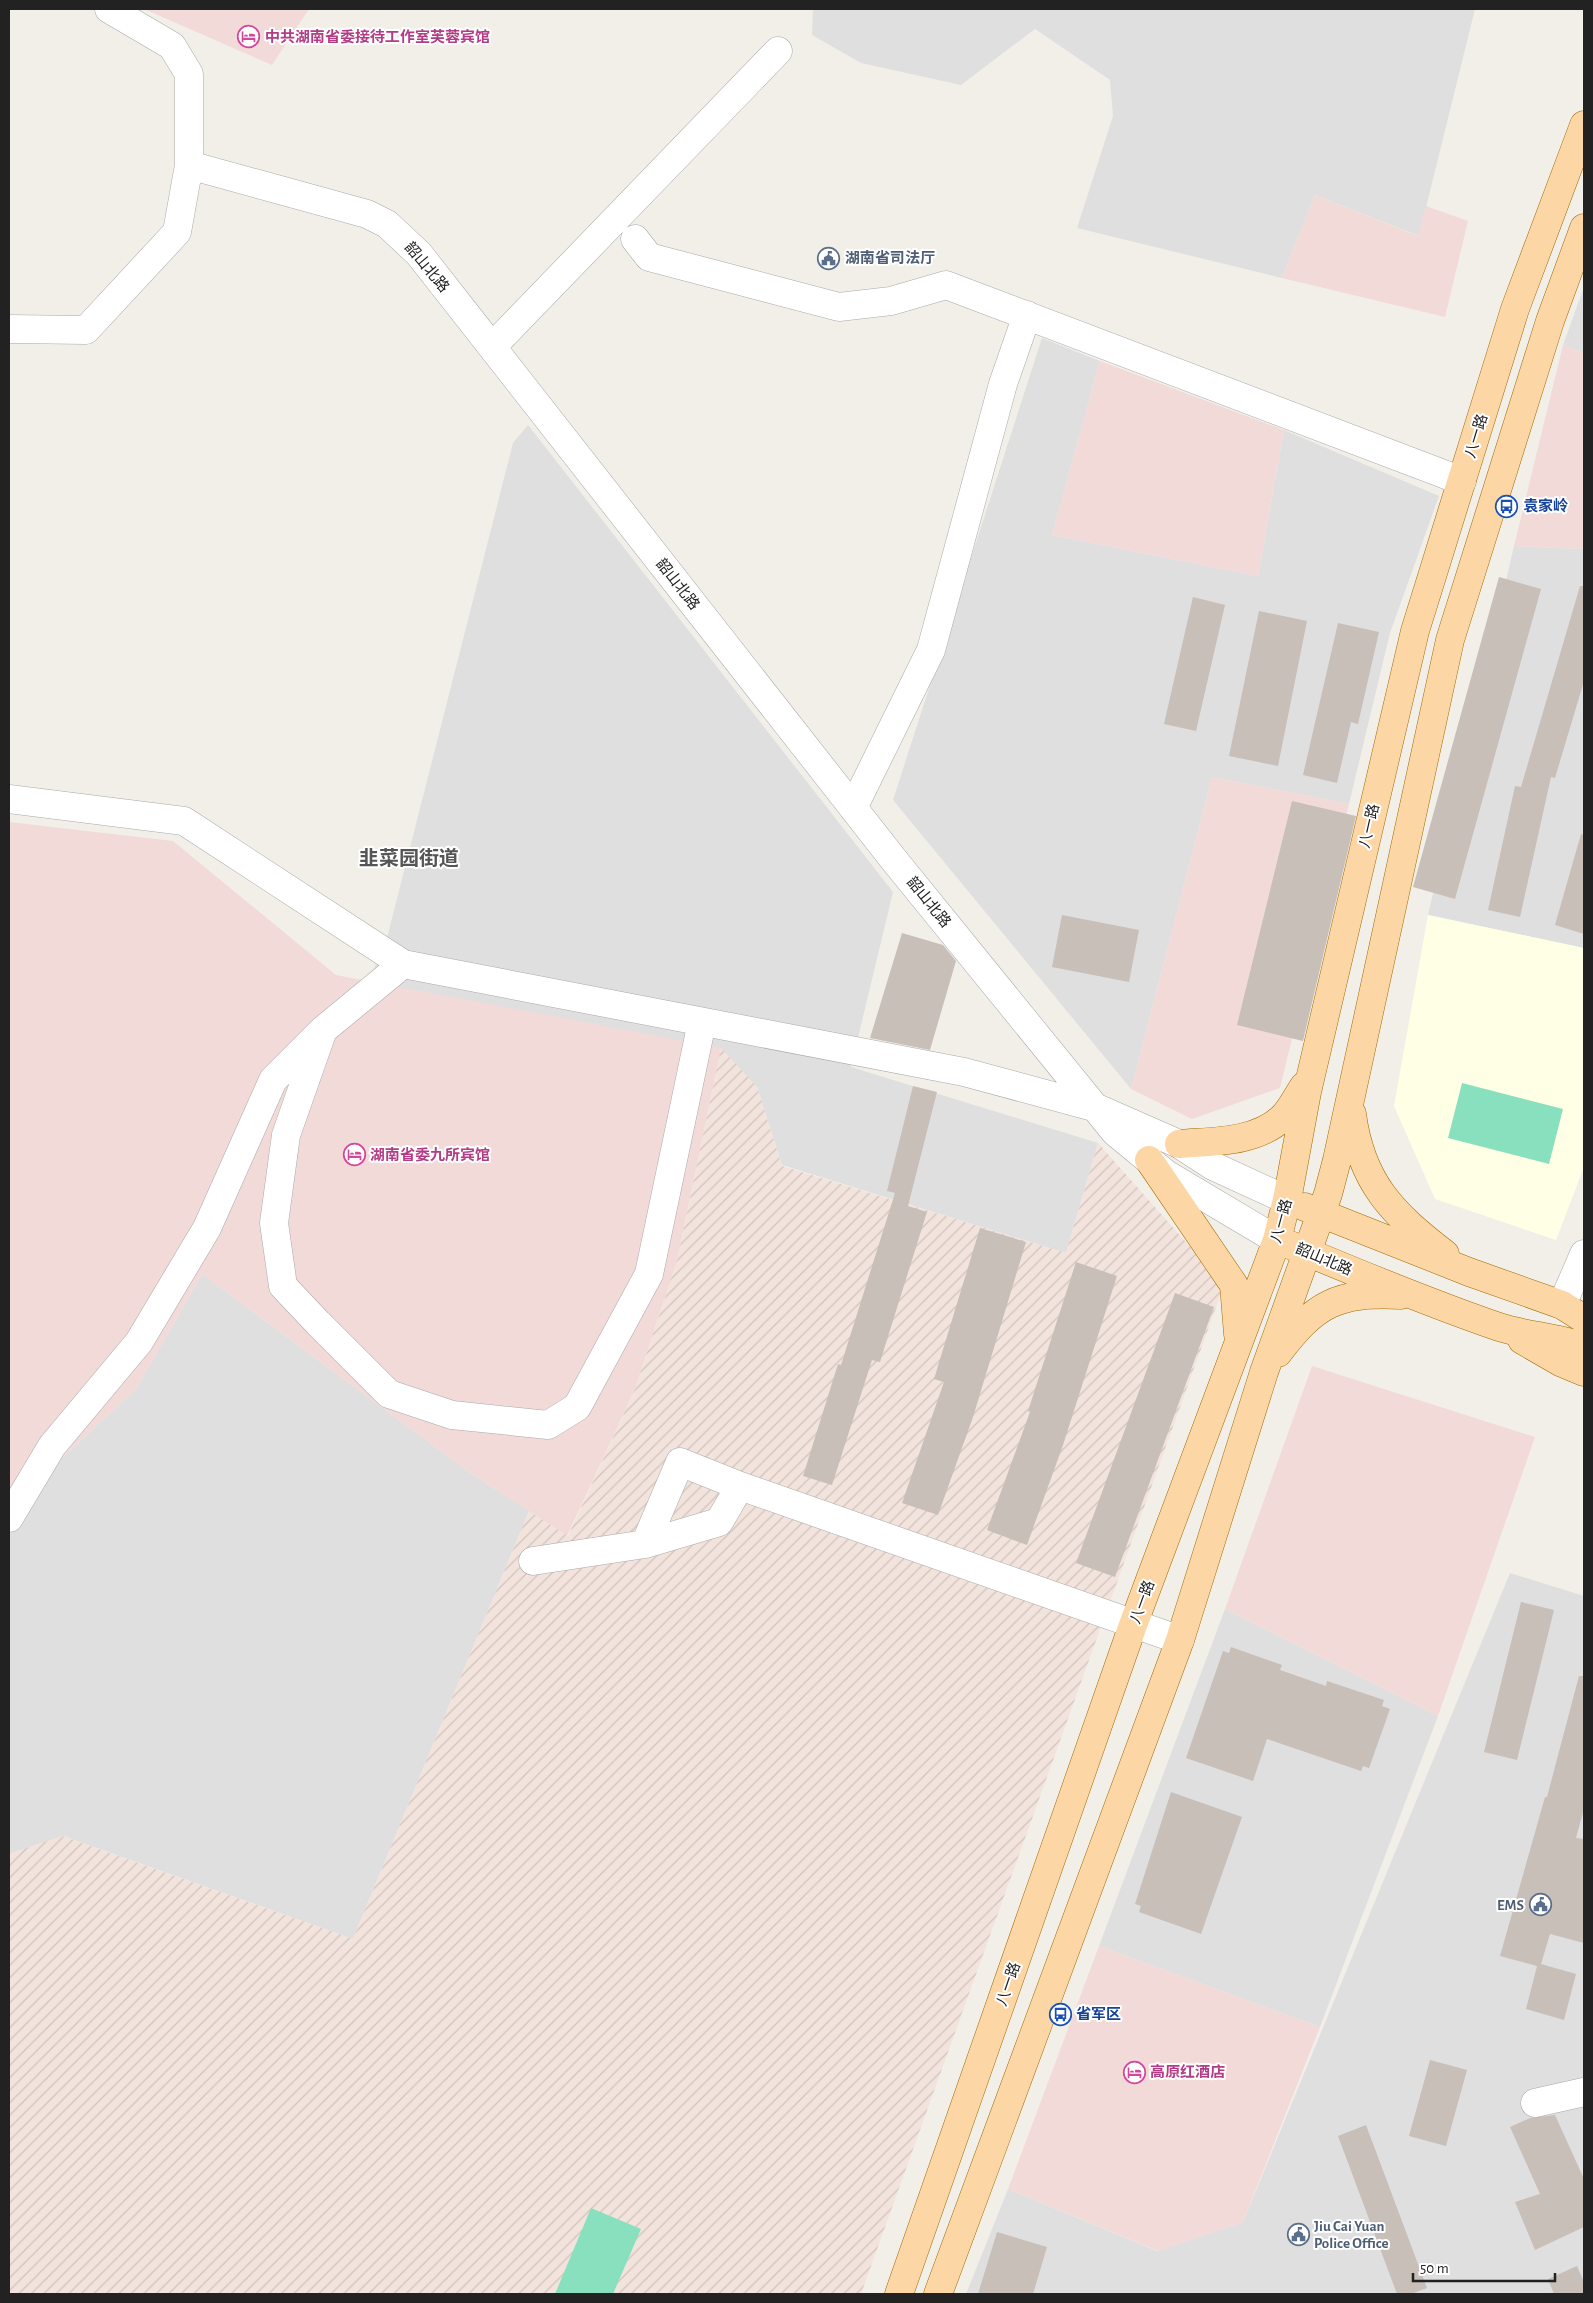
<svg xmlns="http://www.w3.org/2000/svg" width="1593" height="2303" viewBox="0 0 1593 2303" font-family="'Alegreya Sans','Noto Sans SC',sans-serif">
  <defs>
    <pattern id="military-furrows" width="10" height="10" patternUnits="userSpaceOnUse" patternTransform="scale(1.25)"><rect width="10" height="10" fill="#f3e3dd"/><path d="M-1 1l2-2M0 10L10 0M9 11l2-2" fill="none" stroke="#d0c2bd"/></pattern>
  </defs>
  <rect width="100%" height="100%" fill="#f2efe9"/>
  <path fill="#e0dfdf" d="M 813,9 L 1475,9 L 1419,236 L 1315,195 L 1282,278 L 1077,228 L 1113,116 L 1110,80 L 1035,29 L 961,85 L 861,63 L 812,35 Z
    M 1584,287 L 1584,353 L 1563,345 Z
    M 1042,338 L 1100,361 L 1052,535 L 1258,576 L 1284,430 L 1439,496 L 1390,633 L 1349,804 L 1212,777 L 1131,1089 L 893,800 Z
    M 528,425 L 893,892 L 851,1067 L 1098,1143 L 1066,1253 L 782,1165 L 757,1087 L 369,981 L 388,934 L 513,443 Z
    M 1514,546 L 1584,549 L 1584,948 L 1428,915 Z
    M 202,1274 L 469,1472 L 529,1511 L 353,1939 L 63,1836 L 9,1854 L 9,1507 L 136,1389 Z
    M 1510,1573 L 1584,1596 L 1584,2294 L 966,2294 L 1008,2189 L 1157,2251 L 1243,2222 Z
    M 1225,1609 L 1438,1716 L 1320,2027 L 1099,1946 Z"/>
  <path fill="#f2dad9" d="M 144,9 L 309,9 L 272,65 Z
    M 1315,195 L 1418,236 L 1426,206 L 1468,221 L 1445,317 L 1282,278 Z
    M 1563,345 L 1584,353 L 1584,549 L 1514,546 Z
    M 1100,361 L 1284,430 L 1258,576 L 1052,535 Z
    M 1212,777 L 1349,804 L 1280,1088 L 1192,1119 L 1131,1089 Z
    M 9,822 L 173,841 L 336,975 L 721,1048 L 677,1261 L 635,1389 L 567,1536 L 469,1472 L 202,1274 L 136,1389 L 9,1507 Z
    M 1312,1366 L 1535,1437 L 1438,1716 L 1225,1609 Z
    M 1099,1946 L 1320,2027 L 1243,2222 L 1158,2251 L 1008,2189 Z"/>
  <path fill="#ffffe5" d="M 1428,915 L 1584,948 L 1584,1167 L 1556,1240 L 1435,1199 L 1394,1106 Z"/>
  <path fill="url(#military-furrows)" d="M 721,1048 L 757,1087 L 782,1166 L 1066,1253 L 1098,1143 L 1224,1285 L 861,2294 L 9,2294 L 9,1854 L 62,1836 L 353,1939 L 529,1511 L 568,1536 L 635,1389 L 677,1261 Z"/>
  <path fill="#88e0be" d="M 1462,1083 L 1563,1109 L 1549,1164 L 1448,1138 Z
    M 591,2208 L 641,2229 L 613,2294 L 555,2294 Z"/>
  <path fill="#c7bfb8" d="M 1499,577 L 1541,589 L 1455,899 L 1413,887 Z
    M 1580,586 L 1584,586 L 1584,681 L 1555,778 L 1551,777 L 1520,917 L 1488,910 L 1515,786 L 1521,787 Z
    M 1193,597 L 1225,605 L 1196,731 L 1164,724 Z
    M 1259,611 L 1307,621 L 1278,766 L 1229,756 Z
    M 1338,623 L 1379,632 L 1358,724 L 1351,722 L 1337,783 L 1303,775 Z
    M 1292,801 L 1356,816 L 1303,1041 L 1237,1025 Z
    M 1581,834 L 1584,835 L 1584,934 L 1555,925 Z
    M 1062,915 L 1139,930 L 1129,982 L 1052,967 Z
    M 902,933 L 943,945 L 956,961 L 930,1050 L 870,1038 Z
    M 913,1086 L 937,1092 L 908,1206 L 927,1212 L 880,1362 L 872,1360 L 832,1485 L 803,1476 L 838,1364 L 841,1365 L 895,1193 L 887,1191 Z
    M 980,1228 L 1026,1242 L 973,1417 L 938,1515 L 902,1503 L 944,1382 L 934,1379 Z
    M 1076,1262 L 1117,1276 L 1063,1445 L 1027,1545 L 987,1530 L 1030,1412 L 1028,1411 Z
    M 1175,1293 L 1214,1307 L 1115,1577 L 1076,1563 Z
    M 1521,1602 L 1554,1610 L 1517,1760 L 1484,1752 Z
    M 1231,1647 L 1282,1665 L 1280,1670 L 1326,1686 L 1327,1681 L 1384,1700 L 1382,1706 L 1390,1709 L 1369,1768 L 1363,1766 L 1361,1771 L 1267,1739 L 1253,1781 L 1186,1758 L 1223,1651 L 1229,1653 Z
    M 1579,1676 L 1584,1676 L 1584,1809 L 1576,1838 L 1584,1839 L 1584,1943 L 1550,1934 L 1541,1964 L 1576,1974 L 1564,2020 L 1526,2009 L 1537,1966 L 1500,1956 L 1545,1797 L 1547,1797 Z
    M 1171,1792 L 1242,1817 L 1201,1934 L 1139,1912 L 1141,1906 L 1135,1904 Z
    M 1430,2060 L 1467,2070 L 1446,2146 L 1409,2136 Z
    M 1555,2115 L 1584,2179 L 1584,2227 L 1535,2250 L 1515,2202 L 1540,2194 L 1510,2127 L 1530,2118 Z
    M 1366,2125 L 1427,2288 L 1411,2294 L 1397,2294 L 1338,2136 Z
    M 997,2232 L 1047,2247 L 1033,2294 L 978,2294 Z
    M 1577,2266 L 1584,2282 L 1584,2294 L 1554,2294 L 1548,2279 Z"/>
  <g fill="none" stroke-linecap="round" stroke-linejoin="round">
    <defs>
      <path id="minor" d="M 189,165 L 367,214 L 387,224 L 419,254 L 894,860 L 1115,1132 L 1166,1174 L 1277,1240
        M 635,239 L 649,257 L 839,307 L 891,301 L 946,285 L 1462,481
        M 9,329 L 86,330 L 177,232 L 189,165 L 189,74 L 172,46 L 109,9
        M 492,347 L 778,51
        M 9,799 L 184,821 L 403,964 L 964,1072 L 1097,1108 L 1179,1144 L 1213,1166 L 1287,1200
        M 853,808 L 931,650 L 1003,384 L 1027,315
        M 323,1030 L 286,1135 L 274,1223 L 283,1286 L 318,1323 L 389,1394 L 452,1415 L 548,1425 L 577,1407 L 649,1274 L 702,1022
        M 1562,1305 L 1584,1254
        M 9,1518 L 52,1446 L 139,1342 L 207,1228 L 273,1080 L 323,1030 L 403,964
        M 645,1544 L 680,1462 L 740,1486 L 1180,1640
        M 533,1561 L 645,1544 L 719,1522 L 740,1486
        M 1535,2103 L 1584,2092"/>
      <path id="major" d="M 1352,1114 C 1361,1183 1393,1214 1445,1254
        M 1179,1144 C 1213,1141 1255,1143 1282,1118 C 1291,1110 1297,1096 1304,1086
        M 1149,1160 L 1234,1285 L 1238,1334
        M 1305,1207 L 1469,1272 L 1562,1305 L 1584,1319
        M 1290,1245 C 1359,1274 1429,1303 1499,1327 C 1527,1336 1557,1337 1584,1347
        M 1522,1340 L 1560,1362 L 1584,1372
        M 1278,1353 C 1316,1303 1337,1292 1401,1295
        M 899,2294 L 1133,1625 L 1277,1240 L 1287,1200 L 1307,1092 L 1415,631 L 1515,309 L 1584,125
        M 938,2294 L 1180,1640 L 1264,1372 L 1328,1194 L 1337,1160 L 1450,640 L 1550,321 L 1584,228"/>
    </defs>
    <use href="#minor" stroke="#a9a9a9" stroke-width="29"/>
    <use href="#major" stroke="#a06b00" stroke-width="29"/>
    <use href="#minor" stroke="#fff" stroke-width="28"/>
    <use href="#major" stroke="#fcd6a4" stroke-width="28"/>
  </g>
  <defs>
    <symbol id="hotel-ring" viewBox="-11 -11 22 22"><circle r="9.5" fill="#fff" stroke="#d1479c" stroke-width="1.5"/><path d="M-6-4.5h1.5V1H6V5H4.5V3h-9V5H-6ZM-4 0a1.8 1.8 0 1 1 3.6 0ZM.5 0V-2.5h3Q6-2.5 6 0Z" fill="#d1479c"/></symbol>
    <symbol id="civic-ring" viewBox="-11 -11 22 22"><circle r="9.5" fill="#fff" stroke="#5c6f8a" stroke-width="1.5"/><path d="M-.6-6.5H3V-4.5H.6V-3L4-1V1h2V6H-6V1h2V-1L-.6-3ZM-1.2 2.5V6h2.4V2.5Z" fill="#5c6f8a"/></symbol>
    <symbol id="bus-ring" viewBox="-11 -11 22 22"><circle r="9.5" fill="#fff" stroke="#1a4fb4" stroke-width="1.5"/><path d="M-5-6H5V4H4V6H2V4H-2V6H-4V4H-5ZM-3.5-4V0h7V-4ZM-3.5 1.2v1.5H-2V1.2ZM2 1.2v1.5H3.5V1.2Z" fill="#1a4fb4"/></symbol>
  </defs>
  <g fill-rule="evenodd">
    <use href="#hotel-ring" x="236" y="24" width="25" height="25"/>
    <use href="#civic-ring" x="816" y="246" width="25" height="25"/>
    <use href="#bus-ring" x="1494" y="494" width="25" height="25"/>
    <use href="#hotel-ring" x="342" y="1142" width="25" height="25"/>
    <use href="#civic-ring" x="1528" y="1892" width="25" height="25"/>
    <use href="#bus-ring" x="1048" y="2002" width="25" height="25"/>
    <use href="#hotel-ring" x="1122" y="2060" width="25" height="25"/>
    <use href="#civic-ring" x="1286" y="2222" width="25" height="25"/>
  </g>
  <g text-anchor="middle" stroke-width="4" stroke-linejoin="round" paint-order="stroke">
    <g font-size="15" font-weight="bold" fill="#b23c85" stroke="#fff" text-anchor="start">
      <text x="265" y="42">中共湖南省委接待工作室芙蓉宾馆</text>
      <text x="370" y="1160">湖南省委九所宾馆</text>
      <text x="1150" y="2077">高原红酒店</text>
    </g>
    <g font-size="15" font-weight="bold" fill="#4e5e75" stroke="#fff" text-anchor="start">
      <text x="845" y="263">湖南省司法厅</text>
      <text x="1524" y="1910" text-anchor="end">EMS</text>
      <text x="1314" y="2231">Jiu Cai Yuan<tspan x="1314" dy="17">Police Office</tspan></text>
    </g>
    <g font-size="15" fill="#222" stroke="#fff">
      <text transform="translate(427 267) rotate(50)" y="5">韶山北路</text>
      <text transform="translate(1476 436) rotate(-73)" y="5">八一路</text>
      <text transform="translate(678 584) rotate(52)" y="5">韶山北路</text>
      <text transform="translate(1369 826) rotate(-77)" y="5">八一路</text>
      <text transform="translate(929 902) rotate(51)" y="5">韶山北路</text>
      <text transform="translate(1281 1221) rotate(-75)" y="5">八一路</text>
      <text transform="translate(1324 1259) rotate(23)" y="5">韶山北路</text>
      <text transform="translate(1142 1602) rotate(-70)" y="5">八一路</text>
      <text transform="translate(1008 1984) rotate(-71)" y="5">八一路</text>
    </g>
    <g font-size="15" font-weight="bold" fill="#164399" stroke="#fff" text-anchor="start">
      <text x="1523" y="511">袁家岭</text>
      <text x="1076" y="2019">省军区</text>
    </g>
    <g font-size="20" font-weight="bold" fill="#555" stroke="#fff">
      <text x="409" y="865">韭菜园街道</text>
    </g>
  </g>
  <rect width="1593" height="2303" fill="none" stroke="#222222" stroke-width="20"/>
  <path d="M1413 2273v8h142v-8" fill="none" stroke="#222222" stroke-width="2.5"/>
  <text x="1420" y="2273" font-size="15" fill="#222222" stroke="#ffffff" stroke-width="4" paint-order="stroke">50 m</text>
</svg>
